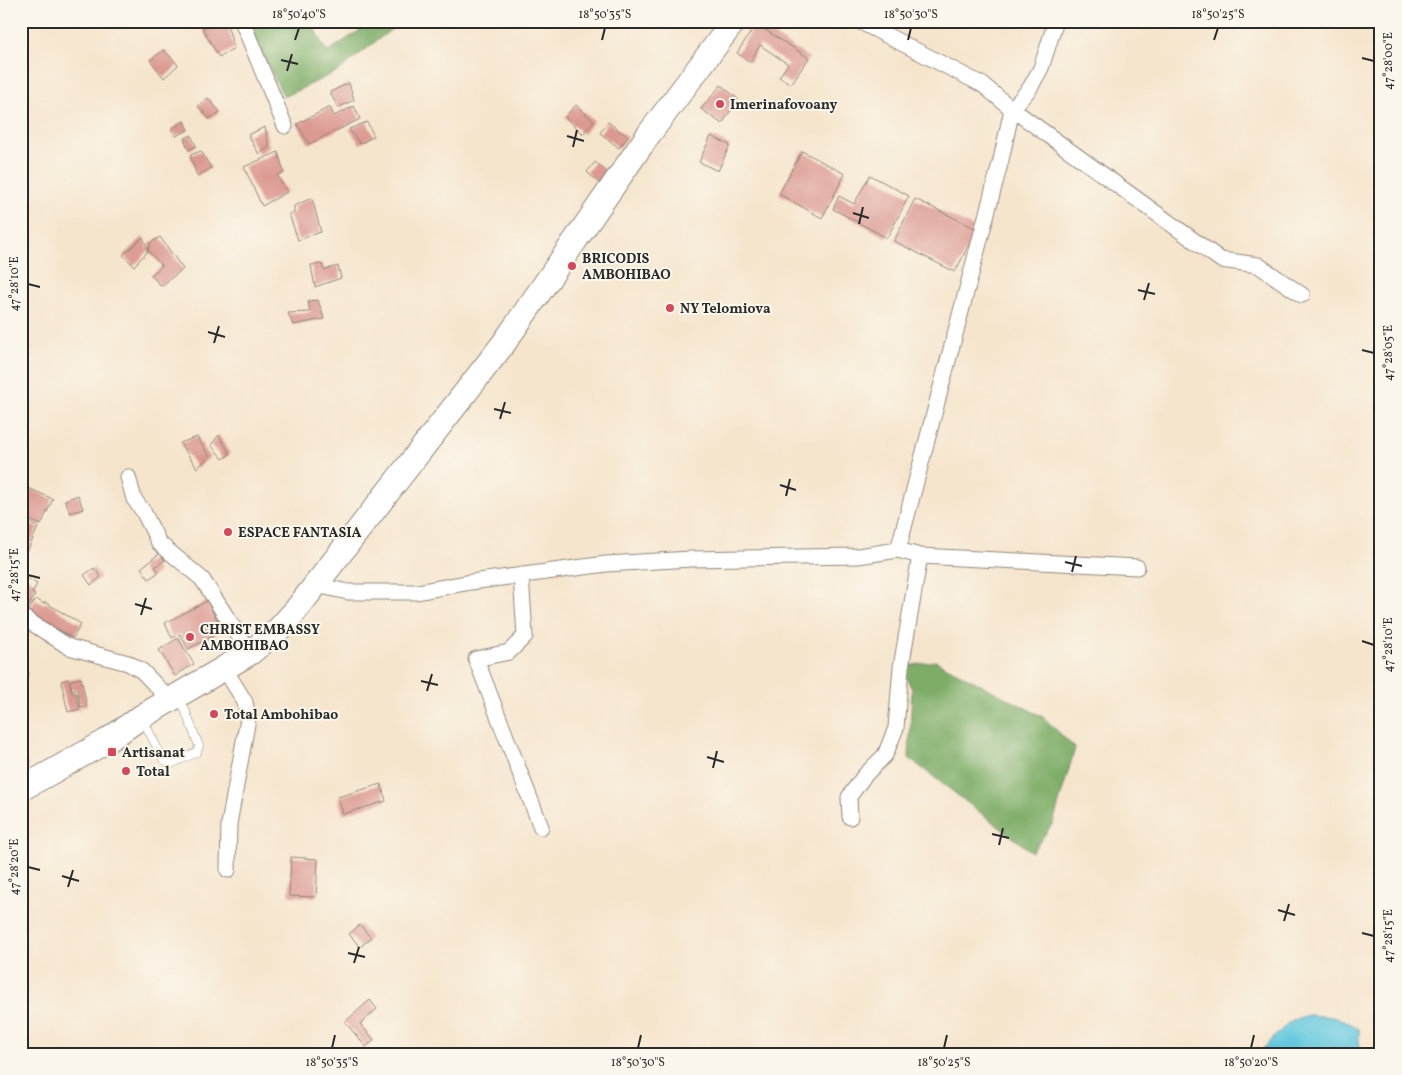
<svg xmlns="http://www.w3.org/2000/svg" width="1402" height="1075" viewBox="0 0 1402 1075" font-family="Vollkorn,serif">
  <rect width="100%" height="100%" fill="#fbf7ec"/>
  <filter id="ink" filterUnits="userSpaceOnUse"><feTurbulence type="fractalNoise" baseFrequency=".02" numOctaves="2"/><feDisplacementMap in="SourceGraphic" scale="10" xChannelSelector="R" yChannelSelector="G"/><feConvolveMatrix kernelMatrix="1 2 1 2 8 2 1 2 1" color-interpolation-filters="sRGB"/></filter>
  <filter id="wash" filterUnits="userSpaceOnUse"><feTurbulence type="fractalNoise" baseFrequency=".0096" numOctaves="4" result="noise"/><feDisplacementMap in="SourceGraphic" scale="20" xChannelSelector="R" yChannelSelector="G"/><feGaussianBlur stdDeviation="1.12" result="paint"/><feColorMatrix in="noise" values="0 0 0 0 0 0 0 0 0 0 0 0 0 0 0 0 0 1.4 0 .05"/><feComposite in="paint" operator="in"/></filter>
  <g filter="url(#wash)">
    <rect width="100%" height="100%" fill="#f6e5cd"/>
    <path fill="#7ead68" stroke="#546c4a" d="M 267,21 L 310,21 L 327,52 L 374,21 L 402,21 L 338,71 L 284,97 L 250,29 Z
      M 935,661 L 1043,717 L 1075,748 L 1053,823 L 1032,852 L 909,758 L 912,689 L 901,667 Z"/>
    <path fill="#61c7de" stroke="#467984" d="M 1308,1015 C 1330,1017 1341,1015 1359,1030 L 1359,1041 L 1361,1054 L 1258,1054 L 1290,1021 Z"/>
    <g id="blocks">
      <path fill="#db9991" d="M 221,21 L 226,21 L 234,48 L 219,57 L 202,28 Z
        M 756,24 L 809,58 L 791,84 L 779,77 L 788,64 L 760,45 L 750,62 L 737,53 Z
        M 164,50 L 178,65 L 164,78 L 150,60 Z
        M 349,83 L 354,100 L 338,108 L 330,92 Z
        M 721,85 L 738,99 L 722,124 L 701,109 Z
        M 208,98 L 220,112 L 209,119 L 198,106 Z
        M 576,105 L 594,121 L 583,134 L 565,117 Z
        M 354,106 L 360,119 L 309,144 L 297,124 L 330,107 L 334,116 Z
        M 184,121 L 188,130 L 176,136 L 171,129 Z
        M 367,122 L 374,136 L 360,144 L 349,129 Z
        M 608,122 L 628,137 L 619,148 L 600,133 Z
        M 265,127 L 269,147 L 259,154 L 248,135 Z
        M 191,135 L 196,146 L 189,150 L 184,139 Z
        M 711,136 L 730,145 L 718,171 L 699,162 Z
        M 201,151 L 211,168 L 197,176 L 190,155 Z
        M 802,151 L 845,174 L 822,218 L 779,194 Z
        M 278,152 L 284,173 L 277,175 L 287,192 L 262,206 L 244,167 Z
        M 595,162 L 608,173 L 599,183 L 587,172 Z
        M 870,175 L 909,196 L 887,238 L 833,209 L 839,196 L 854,204 Z
        M 312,198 L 321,232 L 298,240 L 289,214 L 294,213 L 294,206 Z
        M 915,199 L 977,229 L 955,272 L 894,241 Z
        M 143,237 L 148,251 L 134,266 L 123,255 Z
        M 160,237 L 183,269 L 161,286 L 151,275 L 162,266 L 148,251 L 150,243 Z
        M 322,264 L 324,270 L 338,266 L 341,278 L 315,287 L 311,265 Z
        M 318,300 L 324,319 L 293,325 L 288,313 L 310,312 L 308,301 Z
        M 219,435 L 230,454 L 223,459 L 211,445 Z
        M 197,437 L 210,457 L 197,468 L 180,443 Z
        M 26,487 L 53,499 L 41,525 L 21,517 L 21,499 Z
        M 78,495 L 83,509 L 70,513 L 65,500 Z
        M 21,519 L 38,527 L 27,552 L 21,550 Z
        M 160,553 L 165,560 L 155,567 L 159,572 L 149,579 L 141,568 Z
        M 94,568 L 101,577 L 91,585 L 84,575 Z
        M 21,574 L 37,584 L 32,593 L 35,595 L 29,605 L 21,600 Z
        M 36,599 L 44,604 L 45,602 L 81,624 L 73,638 L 28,611 Z
        M 207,601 L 223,631 L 188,649 L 180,634 L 172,638 L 165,623 Z
        M 178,638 L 194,664 L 175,676 L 159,650 Z
        M 21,671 L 28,673 L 23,686 L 21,686 Z
        M 81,678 L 87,706 L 81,707 L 77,689 L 72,690 L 70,680 Z
        M 69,679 L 72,693 L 76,693 L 80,709 L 68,712 L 61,681 Z
        M 21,753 L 29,766 L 21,770 Z
        M 381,784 L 386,801 L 343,814 L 338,797 Z
        M 291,857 L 318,859 L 316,897 L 289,896 Z
        M 360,925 L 371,938 L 360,947 L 349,934 Z
        M 370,1000 L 377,1009 L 360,1024 L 374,1040 L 366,1047 L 345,1022 Z"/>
    </g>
  </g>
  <g filter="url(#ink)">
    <use href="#blocks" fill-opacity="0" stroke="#90887c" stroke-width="1"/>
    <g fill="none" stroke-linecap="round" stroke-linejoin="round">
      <defs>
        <path id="service" d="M 142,718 L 163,759 L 171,764 L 197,752 L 199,746 L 180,697"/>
        <path id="minor" d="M 242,21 L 285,126
          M 859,21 L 983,85 L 1012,109 L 1221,260 L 1258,265 L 1302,295
          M 128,477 L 134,499 L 143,511 L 159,543 L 202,579 L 250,653
          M 898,550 L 1001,160 L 1012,109 L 1030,88 L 1041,68 L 1056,21
          M 521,575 L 525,636 L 509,652 L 476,659 L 541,827
          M 316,585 L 348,592 L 417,592 L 471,582 L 606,564 L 691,559 L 858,556 L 898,550 L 920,556 L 1137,567
          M 21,616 L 69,647 L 128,663 L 142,671 L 170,700
          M 224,668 L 245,702 L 248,719 L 229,824 L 228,870
          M 850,817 L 849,797 L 864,776 L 885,755 L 896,728 L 901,667 L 920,556"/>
        <path id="primary" d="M 21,789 L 105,742 L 141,717 L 250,653 L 280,628 L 296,610 L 504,343 L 649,134 L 734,21"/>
      </defs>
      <use href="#service" stroke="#90887c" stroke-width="9"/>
      <use href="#minor" stroke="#90887c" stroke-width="17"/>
      <use href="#primary" stroke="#90887c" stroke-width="26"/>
      <use href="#service" stroke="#fff" stroke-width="8"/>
      <use href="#minor" stroke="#fff" stroke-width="15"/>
      <use href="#primary" stroke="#fff" stroke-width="24"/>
    </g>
  </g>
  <path fill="none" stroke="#2b2b2b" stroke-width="2" d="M 295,40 L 299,28M 602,40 L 605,28M 908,40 L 911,28M 1214,40 L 1218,28M 1362,58 L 1374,61M 281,60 L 298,64M 287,71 L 292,54M 567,136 L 584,141M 573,147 L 577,130M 853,213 L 869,218M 859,224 L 863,207M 28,284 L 40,287M 1138,290 L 1155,294M 1144,300 L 1149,283M 208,332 L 225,337M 214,343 L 219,326M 1362,350 L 1374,353M 494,409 L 511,413M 500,419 L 505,402M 780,485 L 796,490M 786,496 L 790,479M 1065,562 L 1082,566M 1072,572 L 1076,556M 28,575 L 40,578M 135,604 L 152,609M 141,615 L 146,598M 1362,641 L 1374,645M 421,681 L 438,685M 427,691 L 432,674M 707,757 L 724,762M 713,768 L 717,751M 992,834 L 1009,838M 999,845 L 1003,828M 28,867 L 40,870M 62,876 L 79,881M 68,887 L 73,870M 1278,910 L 1295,915M 1284,921 L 1289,904M 1362,933 L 1374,936M 348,953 L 365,957M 354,963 L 359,947M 332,1048 L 335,1035M 638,1048 L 641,1035M 944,1048 L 947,1035M 1251,1048 L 1254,1035"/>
  <g fill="#d1495b" stroke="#fbf7ec" stroke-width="2">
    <circle cx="720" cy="104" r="5"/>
    <circle cx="572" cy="266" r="5"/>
    <circle cx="670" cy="308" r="5"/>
    <circle cx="228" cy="532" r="5"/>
    <circle cx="190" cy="637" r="5"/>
    <circle cx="214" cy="714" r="5"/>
    <rect x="107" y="747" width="10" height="10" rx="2.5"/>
    <circle cx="126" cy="771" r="5"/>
  </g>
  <g text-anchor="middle" stroke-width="4" stroke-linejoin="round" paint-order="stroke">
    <g font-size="14" font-weight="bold" fill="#2b2b2b" stroke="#fbf7ec" text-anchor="start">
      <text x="730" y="109">Imerinafovoany</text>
      <text x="582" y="263">BRICODIS<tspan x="582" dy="16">AMBOHIBAO</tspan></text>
      <text x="680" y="313">NY Telomiova</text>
      <text x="238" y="537">ESPACE FANTASIA</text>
      <text x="200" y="634">CHRIST EMBASSY<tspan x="200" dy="16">AMBOHIBAO</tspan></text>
      <text x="224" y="719">Total Ambohibao</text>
      <text x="122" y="757">Artisanat</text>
      <text x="136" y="776">Total</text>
    </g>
  </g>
  <rect width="1402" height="1075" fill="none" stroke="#fbf7ec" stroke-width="55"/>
  <rect x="28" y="28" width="1346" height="1020" fill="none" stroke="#2b2b2b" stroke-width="2"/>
  <g font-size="12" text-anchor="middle" fill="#2b2b2b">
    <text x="299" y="18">18°50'40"S</text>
    <text x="605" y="18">18°50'35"S</text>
    <text x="911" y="18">18°50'30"S</text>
    <text x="1218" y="18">18°50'25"S</text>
    <text transform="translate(1388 61) rotate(-90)" y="4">47°28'00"E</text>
    <text transform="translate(14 284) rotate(-90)" y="4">47°28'10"E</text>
    <text transform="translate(1388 353) rotate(-90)" y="4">47°28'05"E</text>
    <text transform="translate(14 575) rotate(-90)" y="4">47°28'15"E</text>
    <text transform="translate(1388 645) rotate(-90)" y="4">47°28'10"E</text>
    <text transform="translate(14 867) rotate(-90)" y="4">47°28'20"E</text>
    <text transform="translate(1388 936) rotate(-90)" y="4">47°28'15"E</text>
    <text x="332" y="1066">18°50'35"S</text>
    <text x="638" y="1066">18°50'30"S</text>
    <text x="944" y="1066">18°50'25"S</text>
    <text x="1251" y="1066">18°50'20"S</text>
  </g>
</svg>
